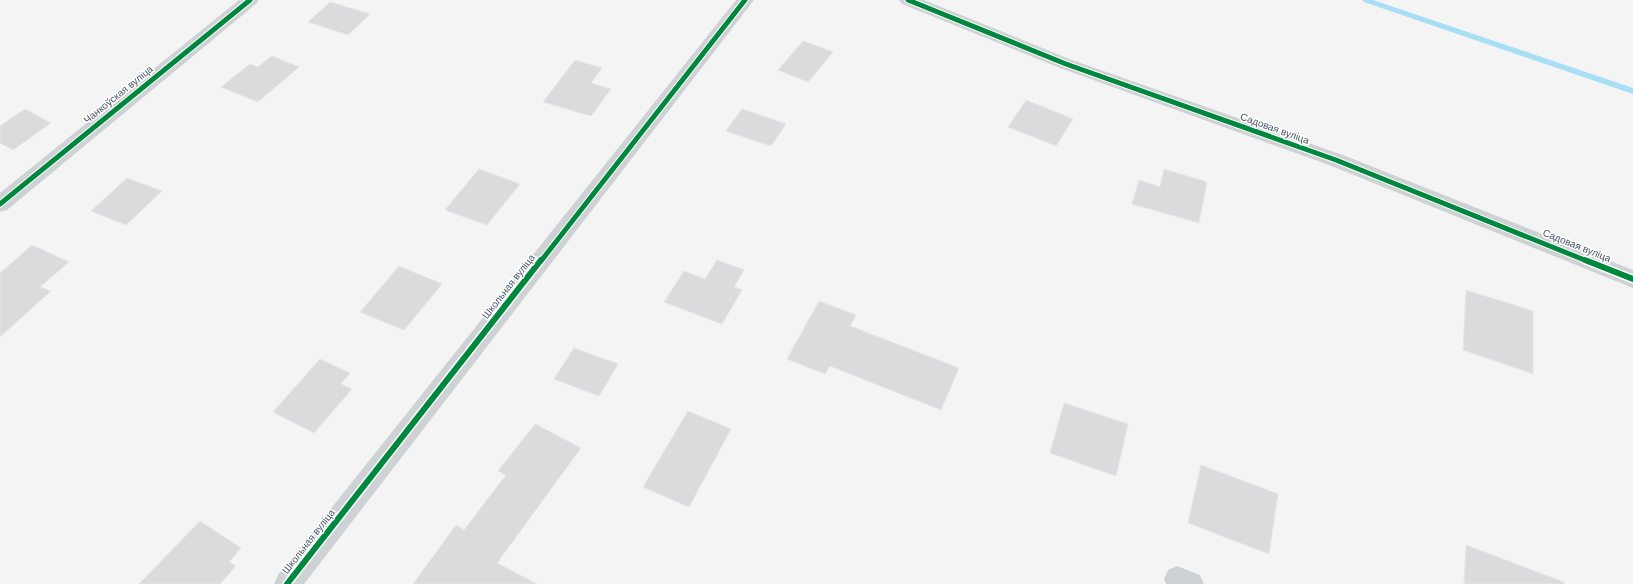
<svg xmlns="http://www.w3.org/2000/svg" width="1633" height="584" viewBox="0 0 1633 584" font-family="Helvetica,sans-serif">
  <rect width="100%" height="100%" fill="#f4f4f4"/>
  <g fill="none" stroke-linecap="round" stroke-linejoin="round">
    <path fill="#a8def6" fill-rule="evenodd" d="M 1362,0 L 1373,0 L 1633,88 L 1633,94 L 1364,2 Z"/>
  </g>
  <path fill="#dbdbde" stroke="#e5e6e7" d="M 330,2 L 370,14 L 348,35 L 308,22 Z
    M 803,41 L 833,52 L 808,82 L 778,70 Z
    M 272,56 L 299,67 L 258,102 L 221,87 L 250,64 L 258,67 Z
    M 575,60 L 602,68 L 591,83 L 611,89 L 591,116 L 543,102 Z
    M 1026,100 L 1073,119 L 1056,146 L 1008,127 Z
    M 25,109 L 51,123 L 13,150 L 0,143 L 0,126 Z
    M 742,109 L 786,124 L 771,146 L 726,131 Z
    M 479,169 L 520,184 L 487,225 L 445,210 Z
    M 1164,169 L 1207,182 L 1199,223 L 1132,204 L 1139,180 L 1160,187 Z
    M 127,178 L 162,191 L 126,225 L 91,211 Z
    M 32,245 L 69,262 L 40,287 L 51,291 L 0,337 L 0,273 Z
    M 717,260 L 744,270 L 734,287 L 742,290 L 722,324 L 664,302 L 684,271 L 705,279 Z
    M 399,266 L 442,284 L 404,330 L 360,312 Z
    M 1466,290 L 1533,311 L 1533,374 L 1463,350 Z
    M 819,301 L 856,315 L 850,326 L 959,368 L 941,410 L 830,366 L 825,374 L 787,359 Z
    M 574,348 L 618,364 L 599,396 L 554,379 Z
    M 320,359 L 350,373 L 341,384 L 352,389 L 314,433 L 273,412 Z
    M 1064,403 L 1128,424 L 1116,476 L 1050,453 Z
    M 688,411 L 731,429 L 689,507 L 643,487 Z
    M 535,424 L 581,448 L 497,563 L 537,584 L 413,584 L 456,525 L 464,530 L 506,475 L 498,471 Z
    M 1201,465 L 1278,494 L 1269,554 L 1188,523 Z
    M 200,521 L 241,548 L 229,562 L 236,566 L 220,584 L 139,584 Z
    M 1466,545 L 1564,582 L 1564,584 L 1464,584 Z"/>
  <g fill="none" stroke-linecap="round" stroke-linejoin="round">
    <path fill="#cfd2d5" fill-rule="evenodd" d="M 239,0 L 259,0 L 256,4 L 7,210 L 0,212 L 0,193 Z
      M 736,0 L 754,0 L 304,584 L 274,584 L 278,575 Z
      M 899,0 L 924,0 L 1072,60 L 1343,155 L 1633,270 L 1633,288 L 1329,165 L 1060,68 L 902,4 Z
      M 1177,566 L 1200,575 L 1204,584 L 1166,584 L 1164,579 L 1168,570 Z"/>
    <defs>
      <path id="cycleway-far1" d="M 908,0 L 1066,64 L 1336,160 L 1587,261
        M 0,204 L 250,0
        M 541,261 L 745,0"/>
      <path id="cycleway" d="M 1585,260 L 1633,279
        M 287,584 L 541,260"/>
    </defs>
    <use href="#cycleway-far1" stroke="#fff" stroke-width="7"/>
    <use href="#cycleway" stroke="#fff" stroke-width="9"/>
    <use href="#cycleway-far1" stroke="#00873e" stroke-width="5"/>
    <use href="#cycleway" stroke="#00873e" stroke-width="6"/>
  </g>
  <g text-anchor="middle" stroke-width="3" stroke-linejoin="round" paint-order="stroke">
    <g font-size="10" fill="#485463" stroke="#fff">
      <text transform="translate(118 94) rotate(-39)" y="4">Чанкоўская вуліца</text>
      <text transform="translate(1275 128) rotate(20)" y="4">Садовая вуліца</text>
      <text transform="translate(1577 245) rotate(22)" y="4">Садовая вуліца</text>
      <text transform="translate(508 286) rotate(-52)" y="4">Школьная вуліца</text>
      <text transform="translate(308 541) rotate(-52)" y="4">Школьная вуліца</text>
    </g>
  </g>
</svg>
